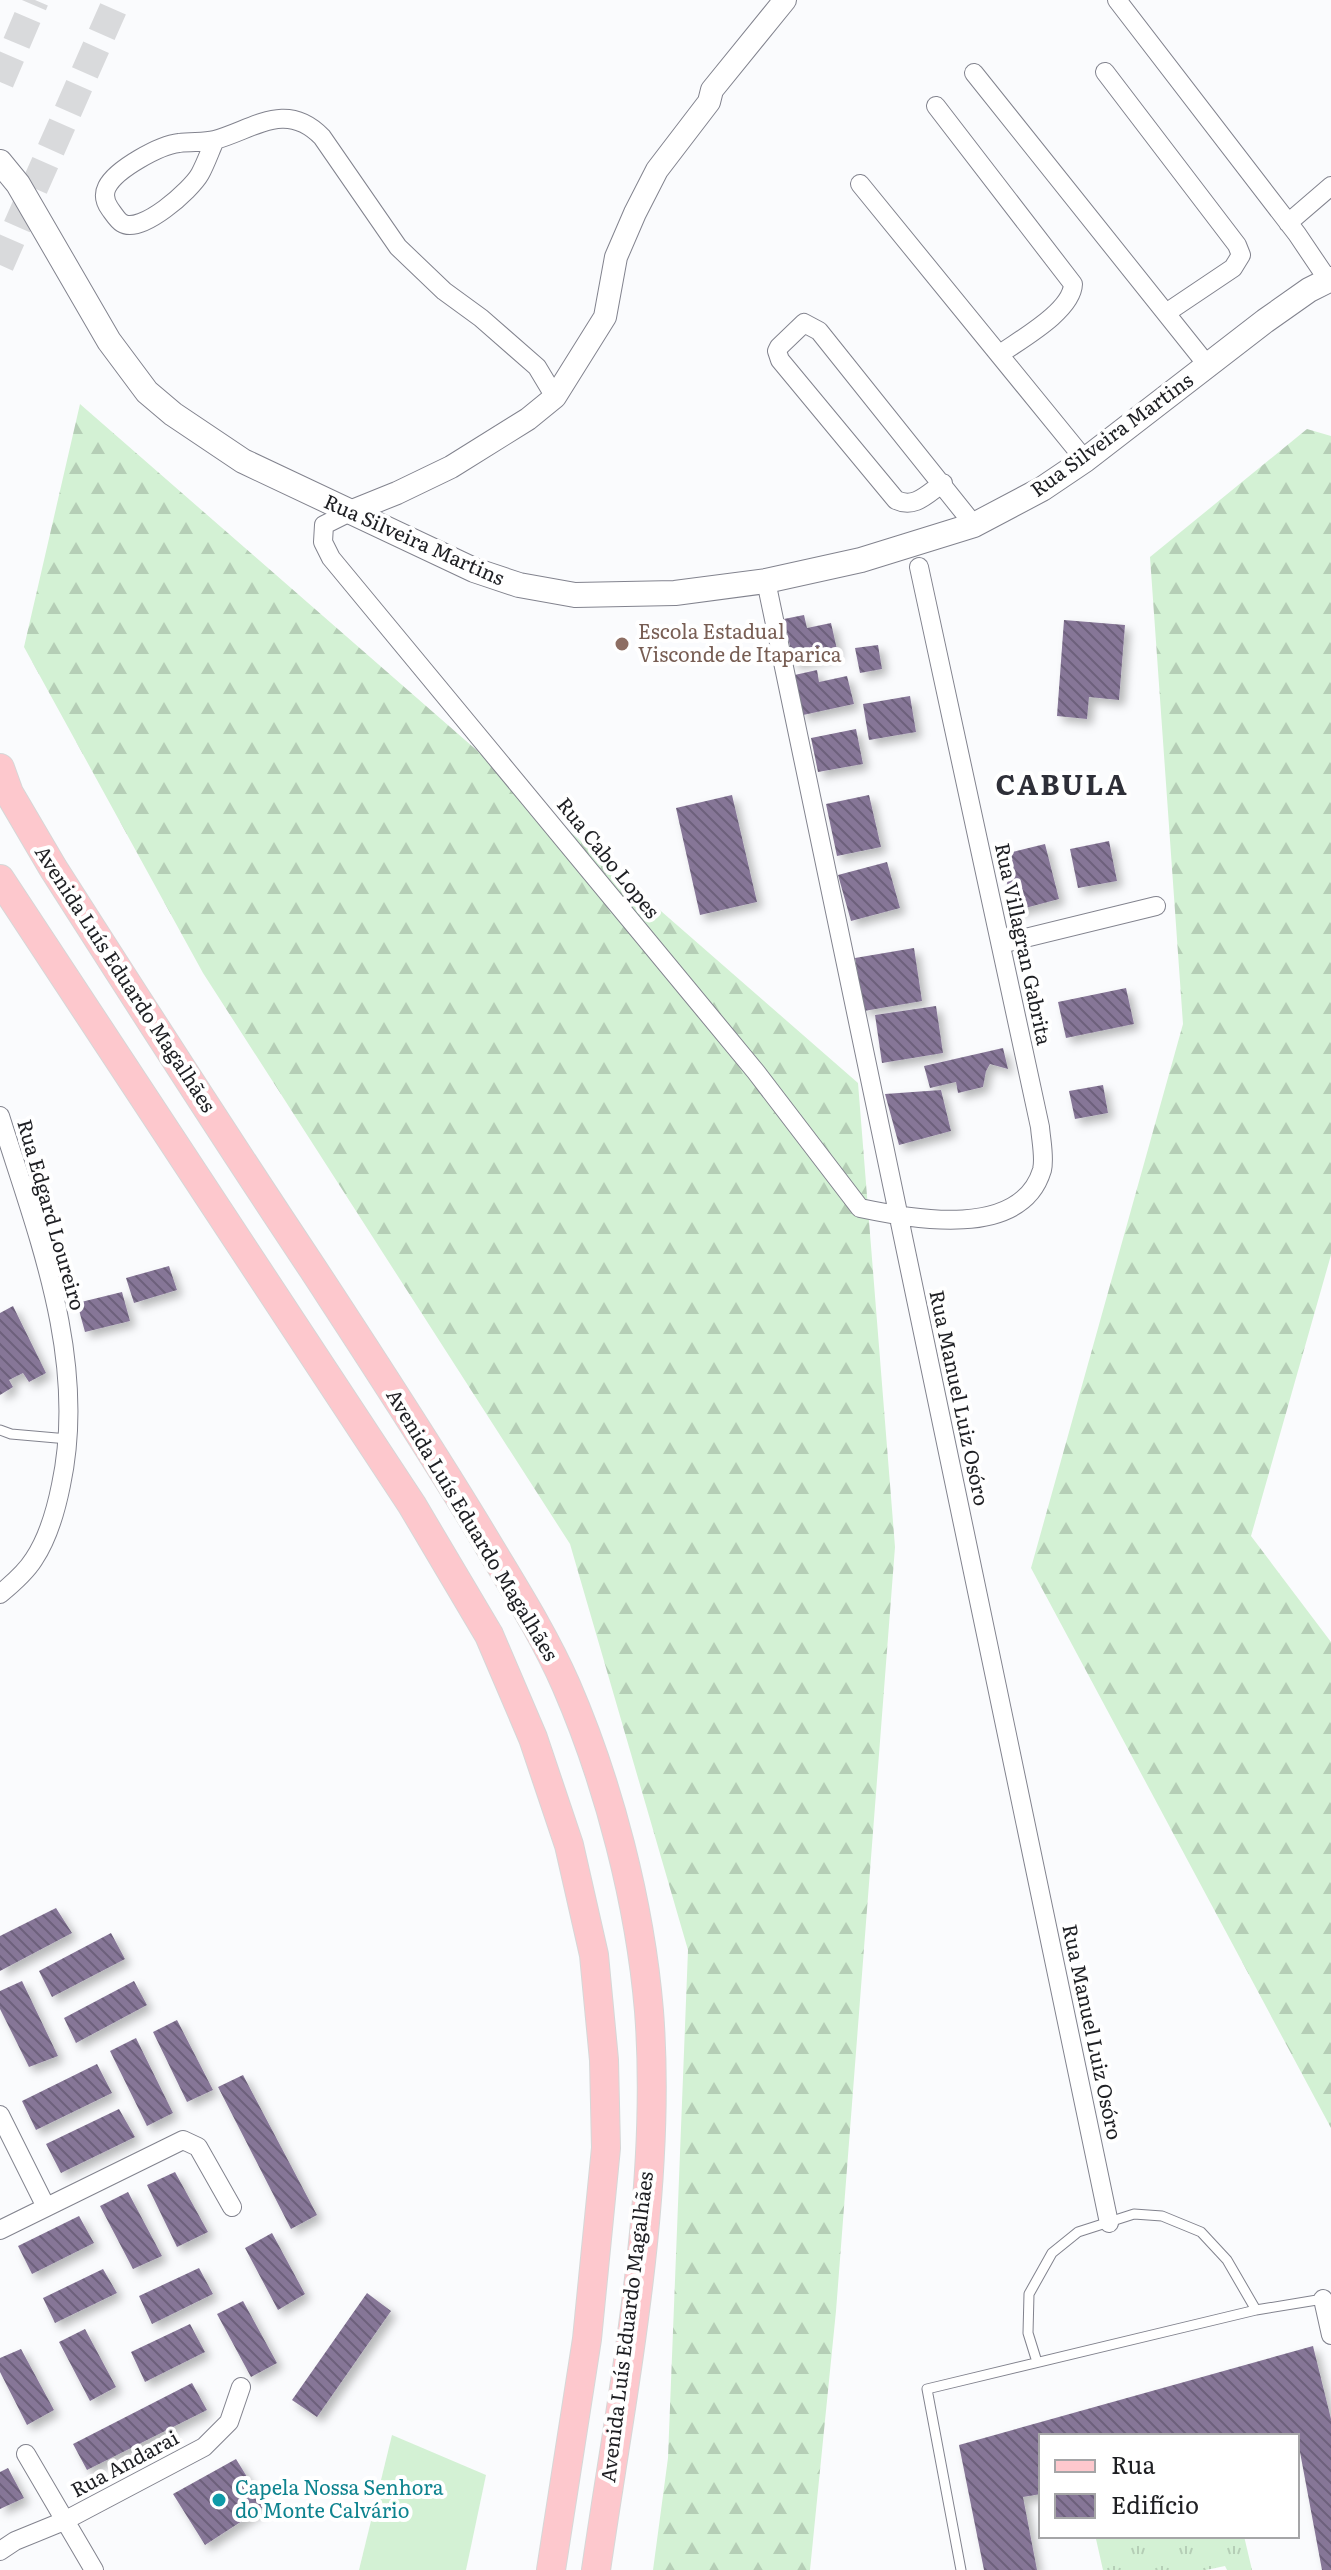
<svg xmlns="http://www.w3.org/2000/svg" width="1331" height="2570" viewBox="0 0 1331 2570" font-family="Literata,serif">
  <defs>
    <pattern id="grass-tufts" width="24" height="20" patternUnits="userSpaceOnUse" patternTransform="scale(2)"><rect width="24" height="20" fill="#d3f1d4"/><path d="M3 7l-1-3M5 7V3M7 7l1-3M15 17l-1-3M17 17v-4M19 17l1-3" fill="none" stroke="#b5ceb6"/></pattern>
    <pattern id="forest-firs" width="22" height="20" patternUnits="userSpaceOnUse" patternTransform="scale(2)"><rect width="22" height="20" fill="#d3f1d4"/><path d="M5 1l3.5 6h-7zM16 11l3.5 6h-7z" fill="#b5ceb6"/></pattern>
    <pattern id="building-back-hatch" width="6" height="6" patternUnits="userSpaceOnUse" patternTransform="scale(2)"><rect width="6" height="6" fill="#867697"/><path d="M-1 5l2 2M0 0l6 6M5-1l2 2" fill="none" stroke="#6d607b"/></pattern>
    <filter id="shadow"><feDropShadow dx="5.5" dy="5.5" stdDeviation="4" flood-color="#0004"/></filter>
  </defs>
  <rect width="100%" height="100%" fill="#fafbfd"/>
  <path fill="url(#grass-tufts)" d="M 1110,2536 L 1244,2536 L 1252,2570 L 1227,2570 L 1225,2566 L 1206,2570 L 1103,2570 L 1096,2539 Z"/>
  <path fill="url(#forest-firs)" d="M 80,404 L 858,1083 L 895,1547 L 836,2311 L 810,2570 L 653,2570 L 668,2458 L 688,1950 L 570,1544 L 203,973 L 24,647 Z
    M 1307,429 L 1331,436 L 1331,1255 L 1251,1536 L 1331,1642 L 1331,2128 L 1031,1568 L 1183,1024 L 1150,557 Z"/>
  <path fill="#d3f1d4" d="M 392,2435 L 486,2475 L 466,2570 L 359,2570 Z"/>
  <path fill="url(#building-back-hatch)" filter="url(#shadow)" d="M 804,615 L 807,628 L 831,623 L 838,654 L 794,664 L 784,619 Z
    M 1064,620 L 1125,625 L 1119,700 L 1089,697 L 1087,719 L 1057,716 Z
    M 878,645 L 882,669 L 860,673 L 855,648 Z
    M 817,670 L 819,682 L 847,676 L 854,704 L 803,715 L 790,676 Z
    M 910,696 L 916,732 L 869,740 L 863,704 Z
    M 856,729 L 863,764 L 818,772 L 811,738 Z
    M 732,795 L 757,902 L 700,915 L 676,808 Z
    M 869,795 L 881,847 L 837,856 L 826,804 Z
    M 1109,841 L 1117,881 L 1078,888 L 1070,849 Z
    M 1045,844 L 1059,899 L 1014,911 L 1000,855 Z
    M 887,862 L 900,908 L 851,921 L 838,875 Z
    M 914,948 L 922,1001 L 864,1011 L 855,958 Z
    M 1126,988 L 1134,1024 L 1066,1038 L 1058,1002 Z
    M 936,1006 L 943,1053 L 882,1063 L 875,1015 Z
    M 1003,1048 L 1008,1069 L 990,1064 L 986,1071 L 983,1087 L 958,1093 L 956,1082 L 930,1088 L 924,1066 Z
    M 1103,1085 L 1108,1113 L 1075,1119 L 1069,1091 Z
    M 941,1090 L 951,1131 L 899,1145 L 885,1094 Z
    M 169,1266 L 177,1290 L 134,1303 L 126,1278 Z
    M 122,1292 L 130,1321 L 85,1332 L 77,1303 Z
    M 13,1306 L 46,1373 L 29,1382 L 23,1373 L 9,1380 L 13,1387 L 0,1395 L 0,1313 Z
    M 56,1908 L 72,1933 L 0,1971 L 0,1936 Z
    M 111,1933 L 125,1959 L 52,1997 L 39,1971 Z
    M 22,1981 L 58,2056 L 29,2067 L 0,2009 L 0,1991 Z
    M 134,1981 L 147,2005 L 76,2043 L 64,2018 Z
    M 177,2020 L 213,2090 L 187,2102 L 153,2032 Z
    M 136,2038 L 173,2113 L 147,2126 L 110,2051 Z
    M 97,2064 L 112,2093 L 36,2130 L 22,2101 Z
    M 243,2075 L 317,2215 L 291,2229 L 218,2087 Z
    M 119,2109 L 135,2137 L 61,2173 L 46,2144 Z
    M 175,2172 L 208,2232 L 177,2247 L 147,2185 Z
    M 128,2192 L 162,2256 L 133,2269 L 100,2206 Z
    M 79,2216 L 94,2243 L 32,2274 L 18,2246 Z
    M 272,2233 L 305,2294 L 278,2310 L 245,2248 Z
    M 199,2268 L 213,2294 L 152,2324 L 139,2296 Z
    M 103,2269 L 117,2293 L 55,2323 L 43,2298 Z
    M 367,2293 L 391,2311 L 317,2417 L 292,2400 Z
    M 243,2301 L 277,2363 L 251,2377 L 217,2314 Z
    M 190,2324 L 205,2352 L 145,2382 L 131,2352 Z
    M 85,2329 L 116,2387 L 90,2401 L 59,2342 Z
    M 1313,2346 L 1331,2419 L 1331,2570 L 1322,2570 L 1297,2436 L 1041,2436 L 1041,2494 L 1023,2497 L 1037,2570 L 984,2570 L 959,2445 Z
    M 21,2349 L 54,2410 L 27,2425 L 0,2372 L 0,2358 Z
    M 192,2383 L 207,2410 L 87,2470 L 73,2444 Z
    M 236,2459 L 265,2506 L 205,2545 L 173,2494 Z
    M 8,2468 L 24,2498 L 0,2509 L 0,2472 Z"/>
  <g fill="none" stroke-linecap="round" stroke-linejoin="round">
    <path stroke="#d9dadc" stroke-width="28" stroke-dasharray="28 14" stroke-linecap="butt" d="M 0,82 L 35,0
      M 0,265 L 117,0"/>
    <defs>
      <path id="service" d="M 0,1430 L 11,1434 L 68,1439
        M 1037,2362 L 1028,2333 L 1029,2294 L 1052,2253 L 1078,2232 L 1134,2214 L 1162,2216 L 1201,2232 L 1227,2260 L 1256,2310
        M 961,2570 L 927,2389 L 1256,2310 L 1323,2299"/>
      <path id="minor" d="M 1117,0 L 1297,234 L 1328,280
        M 1105,72 L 1237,245 L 1241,255 L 1233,268 L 1166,313
        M 974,73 L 1208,366
        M 936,106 L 1073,284 C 1072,311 1021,339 1000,354
        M 215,140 C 210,151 206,163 200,174 C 191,190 141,235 122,223 C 118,221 113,213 110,209 C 105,202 103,195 107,187 C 116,169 160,145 179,143 C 191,141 204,143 215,140 C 254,129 286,100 322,137 L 398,247 L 444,291 L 481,318 L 537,367 L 555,397
        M 860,184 L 1085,460
        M 1288,223 L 1331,186
        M 943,483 C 927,494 915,509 896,500 L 780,360 L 777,351 L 779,347 L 804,323 L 819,331 L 974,525
        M 350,512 L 324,525 L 323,542 L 331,558 L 756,1072 L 860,1208 C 913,1219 1021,1240 1042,1170 C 1045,1158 1041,1140 1040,1127 L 919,567
        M 766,581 L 1109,2223
        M 1001,944 L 1156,906
        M 0,1116 C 37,1234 88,1359 61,1485 C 56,1510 48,1538 34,1559 C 26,1572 11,1585 0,1594
        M 0,2115 L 46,2207
        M 0,2230 L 183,2140 L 198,2147 L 232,2207
        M 1323,2299 L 1331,2335
        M 26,2454 L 94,2570
        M 0,2551 L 15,2541 L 64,2521 L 204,2447 L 229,2422 L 241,2387"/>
      <path id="tertiary" d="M 350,512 L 397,493 L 451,467 L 528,419 L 555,397 L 605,317 L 616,257 L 635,213 L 657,170 L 709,102 L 712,90 L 785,0"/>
      <path id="secondary" d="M 0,162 L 18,184 L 109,341 L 147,392 L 173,414 L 243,461 L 474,570 L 519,585 L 575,595 L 675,593 L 766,581 L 861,560 L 974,525 L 1042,489 L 1085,460 L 1265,321 L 1309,290 L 1331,279"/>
      <path id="primary" d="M 0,768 L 9,793 L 53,868 C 139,1003 225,1137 313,1269 C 373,1361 433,1452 489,1546 C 516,1591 545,1637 566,1685 C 609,1784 640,1904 649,2011 C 663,2192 622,2391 596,2570
        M 0,879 L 412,1505 L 489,1635 L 533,1738 L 569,1845 L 594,1955 L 604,2060 L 606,2148 L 587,2339 L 551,2570"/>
    </defs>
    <use href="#service" stroke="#82838e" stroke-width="11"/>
    <use href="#minor" stroke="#82838e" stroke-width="20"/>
    <use href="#tertiary" stroke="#82838e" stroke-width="24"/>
    <use href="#secondary" stroke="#82838e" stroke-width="26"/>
    <use href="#primary" stroke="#d6d7d7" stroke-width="30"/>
    <use href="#service" stroke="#fff" stroke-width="9"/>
    <use href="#minor" stroke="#fff" stroke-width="18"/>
    <use href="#tertiary" stroke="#fff" stroke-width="22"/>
    <use href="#secondary" stroke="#fff" stroke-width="24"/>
    <use href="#primary" stroke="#fdc8cd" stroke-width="28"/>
  </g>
  <circle fill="#8d6e63" stroke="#fff" stroke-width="3" cx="622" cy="644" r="8"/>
  <circle fill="#0f9aa8" stroke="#fff" stroke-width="3" cx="219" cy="2500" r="8"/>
  <g text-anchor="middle" stroke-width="8" stroke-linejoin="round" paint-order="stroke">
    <g font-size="20" fill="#1e1f23" stroke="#fff">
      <text transform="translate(1112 435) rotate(-36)" y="7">Rua Silveira Martins</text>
      <text transform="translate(414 540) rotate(24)" y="7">Rua Silveira Martins</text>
      <text transform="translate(608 858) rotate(51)" y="7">Rua Cabo Lopes</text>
      <text transform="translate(1023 944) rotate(78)" y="7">Rua Villagran Gabrita</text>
      <text transform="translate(125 979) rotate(57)" y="7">Avenida Luís Eduardo Magalhães</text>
      <text transform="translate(51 1215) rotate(74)" y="7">Rua Edgard Loureiro</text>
      <text transform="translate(959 1398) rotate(78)" y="7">Rua Manuel Luiz Osóro</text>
      <text transform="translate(472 1525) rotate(59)" y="7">Avenida Luís Eduardo Magalhães</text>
      <text transform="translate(1092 2032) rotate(78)" y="7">Rua Manuel Luiz Osóro</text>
      <text transform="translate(627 2327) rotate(-83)" y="7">Avenida Luís Eduardo Magalhães</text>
      <text transform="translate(125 2464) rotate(-28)" y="7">Rua Andarai</text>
    </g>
    <g font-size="20" fill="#785e54" stroke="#fff" text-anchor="start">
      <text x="638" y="639">Escola Estadual<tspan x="638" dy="23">Visconde de Itaparica</tspan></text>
    </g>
    <g font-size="20" fill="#0d838f" stroke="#fff" text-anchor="start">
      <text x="235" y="2495">Capela Nossa Senhora<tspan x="235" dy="23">do Monte Calvário</tspan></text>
    </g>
    <g font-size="28" font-weight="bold" letter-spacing="2" fill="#2e2f38" stroke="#fff">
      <text x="1062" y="795">CABULA</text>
    </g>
  </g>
  <rect x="1039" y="2434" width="260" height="104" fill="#ffffff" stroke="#a5a5a7" stroke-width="2"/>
  <rect x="1055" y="2460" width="40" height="12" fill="#fdc8cd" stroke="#a5a5a7" stroke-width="2"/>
  <text x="1111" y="2474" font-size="24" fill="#1e1f23">Rua</text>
  <rect x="1055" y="2494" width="40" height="24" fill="url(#building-back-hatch)" stroke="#a5a5a7" stroke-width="2"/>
  <text x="1111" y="2514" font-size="24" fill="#1e1f23">Edifício</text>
</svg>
